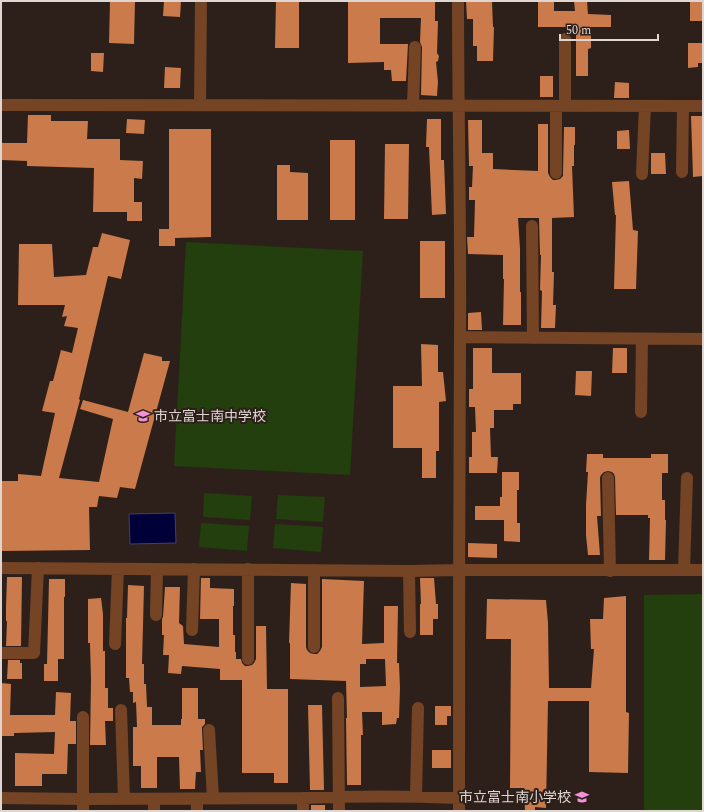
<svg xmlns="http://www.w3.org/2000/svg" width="704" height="812" viewBox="0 0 704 812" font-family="Spectral,'Noto Sans JP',serif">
  <rect width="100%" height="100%" fill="#2d201a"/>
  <path fill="#223f0d" d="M 186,242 L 363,251 L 350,475 L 174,466 Z
    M 204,493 L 252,496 L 250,520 L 203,517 Z
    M 278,495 L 325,497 L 323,522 L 276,519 Z
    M 201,523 L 249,526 L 247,551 L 199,547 Z
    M 275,524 L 323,527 L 321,552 L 273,548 Z
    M 703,594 L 703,811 L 644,811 L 644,595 Z"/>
  <path fill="#000039" stroke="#434067" d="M 175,513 L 176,543 L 130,544 L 129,514 Z"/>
  <path fill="#ca7a4b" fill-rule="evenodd" d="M 110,1 L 135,1 L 134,44 L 109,43 Z
    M 164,1 L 181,1 L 180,17 L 163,16 Z
    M 276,1 L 299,1 L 299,48 L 275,48 Z
    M 348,1 L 435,1 L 435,21 L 438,21 L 437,53 L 439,56 L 438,61 L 436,62 L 438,82 L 437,96 L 421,95 L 422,47 L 420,42 L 421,18 L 380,18 L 380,44 L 408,44 L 406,81 L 392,81 L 391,70 L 384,70 L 384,62 L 348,63 Z
    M 466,1 L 492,1 L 493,27 L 494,27 L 493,61 L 477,61 L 477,46 L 473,46 L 473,19 L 467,19 Z
    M 538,1 L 554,1 L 554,11 L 575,11 L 574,1 L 587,1 L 588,14 L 611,15 L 611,27 L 591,27 L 591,48 L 588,49 L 588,76 L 576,76 L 576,27 L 538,27 Z
    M 690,1 L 703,1 L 703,21 L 690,21 Z
    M 688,43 L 703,43 L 703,63 L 698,63 L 698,67 L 688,68 Z
    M 91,53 L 104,53 L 103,72 L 91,71 Z
    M 165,67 L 181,68 L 180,88 L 164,88 Z
    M 540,76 L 553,76 L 553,97 L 540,97 Z
    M 615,82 L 629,83 L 629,98 L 614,98 Z
    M 28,115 L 51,115 L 51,121 L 88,121 L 87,139 L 120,139 L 120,160 L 143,161 L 142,179 L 134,178 L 134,202 L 142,202 L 142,221 L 127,221 L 127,212 L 93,212 L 94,168 L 27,166 L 27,161 L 1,160 L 1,143 L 27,143 Z
    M 691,116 L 703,116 L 703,176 L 693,177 Z
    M 127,119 L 145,120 L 144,134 L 126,133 Z
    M 427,119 L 441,119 L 441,160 L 444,160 L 446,214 L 432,215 L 429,147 L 426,147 Z
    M 468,120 L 482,120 L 482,153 L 493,153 L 493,169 L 538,171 L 538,124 L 548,124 L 548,173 L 550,177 L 553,180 L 556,180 L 560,179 L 563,176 L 563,173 L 564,127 L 575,127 L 575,145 L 574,145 L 574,166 L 572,166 L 574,217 L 552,218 L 552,272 L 554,272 L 553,305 L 556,305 L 555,328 L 541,328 L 542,291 L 540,290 L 541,255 L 540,255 L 539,218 L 518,218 L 520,249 L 520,292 L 521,292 L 521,325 L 503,325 L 504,279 L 503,279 L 503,255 L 468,254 L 467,237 L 474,237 L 475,200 L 469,200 L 469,187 L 472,187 L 473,166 L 469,166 Z
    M 169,129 L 211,129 L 211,237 L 175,238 L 175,246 L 159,246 L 159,229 L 169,229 Z
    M 629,130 L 630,149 L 617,149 L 617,131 Z
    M 330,140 L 355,140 L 355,220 L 330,220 Z
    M 385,144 L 409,144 L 408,219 L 384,219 Z
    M 651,153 L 665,153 L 666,174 L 651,174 Z
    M 277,165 L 290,165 L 290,172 L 308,173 L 308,220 L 277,220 Z
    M 629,181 L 633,230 L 638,231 L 636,289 L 614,289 L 616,215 L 615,215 L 612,182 Z
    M 102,233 L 130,240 L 121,279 L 108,276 L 79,399 L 80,400 L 59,478 L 99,482 L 113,419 L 80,409 L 83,400 L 128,412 L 144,353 L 162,357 L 162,361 L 170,361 L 135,489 L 120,487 L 117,498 L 99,496 L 97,507 L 89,507 L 90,550 L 1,551 L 1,481 L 18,481 L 18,474 L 41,476 L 55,413 L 42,411 L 50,381 L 53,381 L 61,350 L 72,353 L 78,328 L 64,326 L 67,316 L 62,317 L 65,305 L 18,305 L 19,244 L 52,244 L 54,277 L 86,275 L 93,247 L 98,247 Z
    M 420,241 L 445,241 L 445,298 L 420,298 Z
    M 481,312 L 482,330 L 468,330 L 468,313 Z
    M 421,344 L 438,345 L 438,372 L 443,372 L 446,401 L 439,402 L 439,451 L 436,451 L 436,478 L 422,478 L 422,448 L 393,448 L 393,386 L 422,386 Z
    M 473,348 L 492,348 L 492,373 L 521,373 L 521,404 L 513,404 L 513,410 L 494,410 L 494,428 L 490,428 L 491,457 L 498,457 L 497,473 L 469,473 L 469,457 L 472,457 L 472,432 L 476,432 L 475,407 L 469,407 L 469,389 L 473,389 Z
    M 613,348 L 627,348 L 627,373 L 612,373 Z
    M 576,371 L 592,371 L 591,396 L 575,395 Z
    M 587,454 L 603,454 L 603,458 L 651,458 L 651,454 L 668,454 L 668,473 L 662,473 L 662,500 L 665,500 L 665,520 L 666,520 L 665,560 L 649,560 L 650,518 L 648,518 L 648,515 L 616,515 L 615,477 L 614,474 L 612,472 L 608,471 L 604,472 L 601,475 L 600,478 L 601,516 L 597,516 L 600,555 L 588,555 L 586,535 L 586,505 L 588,472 L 586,472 Z
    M 502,472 L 519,472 L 519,490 L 517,490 L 517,523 L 520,523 L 520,542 L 504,541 L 504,520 L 475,520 L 475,506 L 500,506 L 500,497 L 502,497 Z
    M 468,543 L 497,544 L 497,558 L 468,557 Z
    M 7,577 L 22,577 L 21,646 L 6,646 L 7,621 L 6,621 L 6,607 Z
    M 201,578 L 210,578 L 210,588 L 234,589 L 234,606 L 233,606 L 233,635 L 235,635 L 235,652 L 236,652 L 236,659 L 241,659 L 242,663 L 245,666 L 248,666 L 252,665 L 254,663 L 256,659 L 256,626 L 266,626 L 267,689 L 288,689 L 288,783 L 274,783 L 274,773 L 242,773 L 242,680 L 220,680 L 220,669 L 182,666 L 181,674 L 168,673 L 169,655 L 163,655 L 164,635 L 162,635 L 162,619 L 163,617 L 165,587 L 180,587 L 179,623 L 183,626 L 184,644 L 219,647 L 219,619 L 200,619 Z
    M 420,578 L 434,578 L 436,604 L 438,604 L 438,619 L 433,619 L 433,635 L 420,635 L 420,604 L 421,604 Z
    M 49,579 L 65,579 L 65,597 L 64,597 L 64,659 L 58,659 L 58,681 L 44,681 L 44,664 L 47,664 Z
    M 322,579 L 364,581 L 362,644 L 384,643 L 384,606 L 398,606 L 397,663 L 399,663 L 400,688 L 399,718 L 397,718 L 396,724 L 382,725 L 382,712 L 362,712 L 363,735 L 361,735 L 361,785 L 347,785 L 346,718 L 347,718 L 346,681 L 290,679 L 290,643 L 289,643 L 291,583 L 306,584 L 306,647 L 307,650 L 310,653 L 314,654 L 317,654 L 320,651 L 322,647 ZM 366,659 L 385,659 L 386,686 L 360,687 L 360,664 L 366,664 Z
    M 128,585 L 144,586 L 142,664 L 144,664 L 144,684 L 146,684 L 147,707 L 152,707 L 152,725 L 181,725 L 181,719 L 182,719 L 182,688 L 198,688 L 198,719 L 205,719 L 205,724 L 202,727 L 202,730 L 203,750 L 200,750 L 201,772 L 196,772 L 195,789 L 180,789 L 179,757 L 157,757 L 157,788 L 141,788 L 141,766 L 133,766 L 133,727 L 137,727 L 136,702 L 133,703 L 133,692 L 130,692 L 129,678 L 126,678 L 126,618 L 127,618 Z
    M 626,596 L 626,712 L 629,713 L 628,773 L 589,772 L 589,701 L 548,701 L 546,808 L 535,807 L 535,811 L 525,811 L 524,788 L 510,788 L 511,639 L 486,639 L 487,599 L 546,600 L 548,623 L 549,688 L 591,688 L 594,649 L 591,649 L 590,619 L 603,619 L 604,598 Z
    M 101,598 L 103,614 L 103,651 L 105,651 L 105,688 L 108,688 L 108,708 L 113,708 L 113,721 L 105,721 L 106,745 L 90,745 L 91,680 L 90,643 L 88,643 L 88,599 Z
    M 8,660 L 20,660 L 20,663 L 22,663 L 22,679 L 7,679 Z
    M 1,683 L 11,684 L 10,715 L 55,715 L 56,692 L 71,693 L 70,721 L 76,721 L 76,744 L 68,744 L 67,774 L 42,774 L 42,786 L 15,786 L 15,753 L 54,754 L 55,732 L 14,733 L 14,736 L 1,736 Z
    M 308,705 L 322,705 L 324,790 L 310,790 Z
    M 435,706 L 451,706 L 451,716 L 447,716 L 447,725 L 435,725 Z
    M 432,750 L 451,750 L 451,768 L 432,768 Z
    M 311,805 L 325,805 L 325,811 L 311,811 Z"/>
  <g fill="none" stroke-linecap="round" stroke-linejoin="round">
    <path stroke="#744425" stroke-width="12" d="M 458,1 C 458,114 461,226 460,339 C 460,496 458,654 459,811
      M 565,39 L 565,106
      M 1,105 L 703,106
      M 200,105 L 201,1
      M 413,106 L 415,47
      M 682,172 L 683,106
      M 556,173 L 556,106
      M 642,174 L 645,106
      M 532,226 L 533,338
      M 460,337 L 703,339
      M 641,412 L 642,339
      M 608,478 L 610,571
      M 1,568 L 409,571 L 459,570 L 703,570
      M 248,569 L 248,659
      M 684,570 L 687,478
      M 409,571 L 410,632
      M 156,615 L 157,569
      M 192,630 L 194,569
      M 115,644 L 118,569
      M 314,647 L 314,570
      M 1,653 L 34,653 L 38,568
      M 338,698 L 339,811
      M 121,710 L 124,799
      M 209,730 L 213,798
      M 416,796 L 418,708
      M 1,798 L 83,799 L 303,798 C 355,796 407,796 459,798
      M 303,798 L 303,811
      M 154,799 L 154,811
      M 197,799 L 197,811
      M 83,811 L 83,717"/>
  </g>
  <defs>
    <symbol id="school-bare" viewBox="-9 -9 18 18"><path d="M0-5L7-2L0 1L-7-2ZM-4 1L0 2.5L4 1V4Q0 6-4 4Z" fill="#f391d6" stroke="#2d201a" stroke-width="2.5" paint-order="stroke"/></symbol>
  </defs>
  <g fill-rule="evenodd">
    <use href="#school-bare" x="133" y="406" width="20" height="20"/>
    <use href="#school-bare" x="572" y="787" width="20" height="20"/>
  </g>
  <g text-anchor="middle" stroke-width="4" stroke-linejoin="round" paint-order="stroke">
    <g font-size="14" fill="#dfd6d2" stroke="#2d201a" text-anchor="start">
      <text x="154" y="421">市立富士南中学校</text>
      <text x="571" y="802" text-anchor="end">市立富士南小学校</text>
    </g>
  </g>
  <rect width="704" height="812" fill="none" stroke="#dfd6d2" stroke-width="4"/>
  <path d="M560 34v6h98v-6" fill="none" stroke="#dfd6d2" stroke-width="2"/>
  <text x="566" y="34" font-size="12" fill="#dfd6d2" stroke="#2d201a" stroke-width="3" paint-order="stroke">50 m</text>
</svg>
